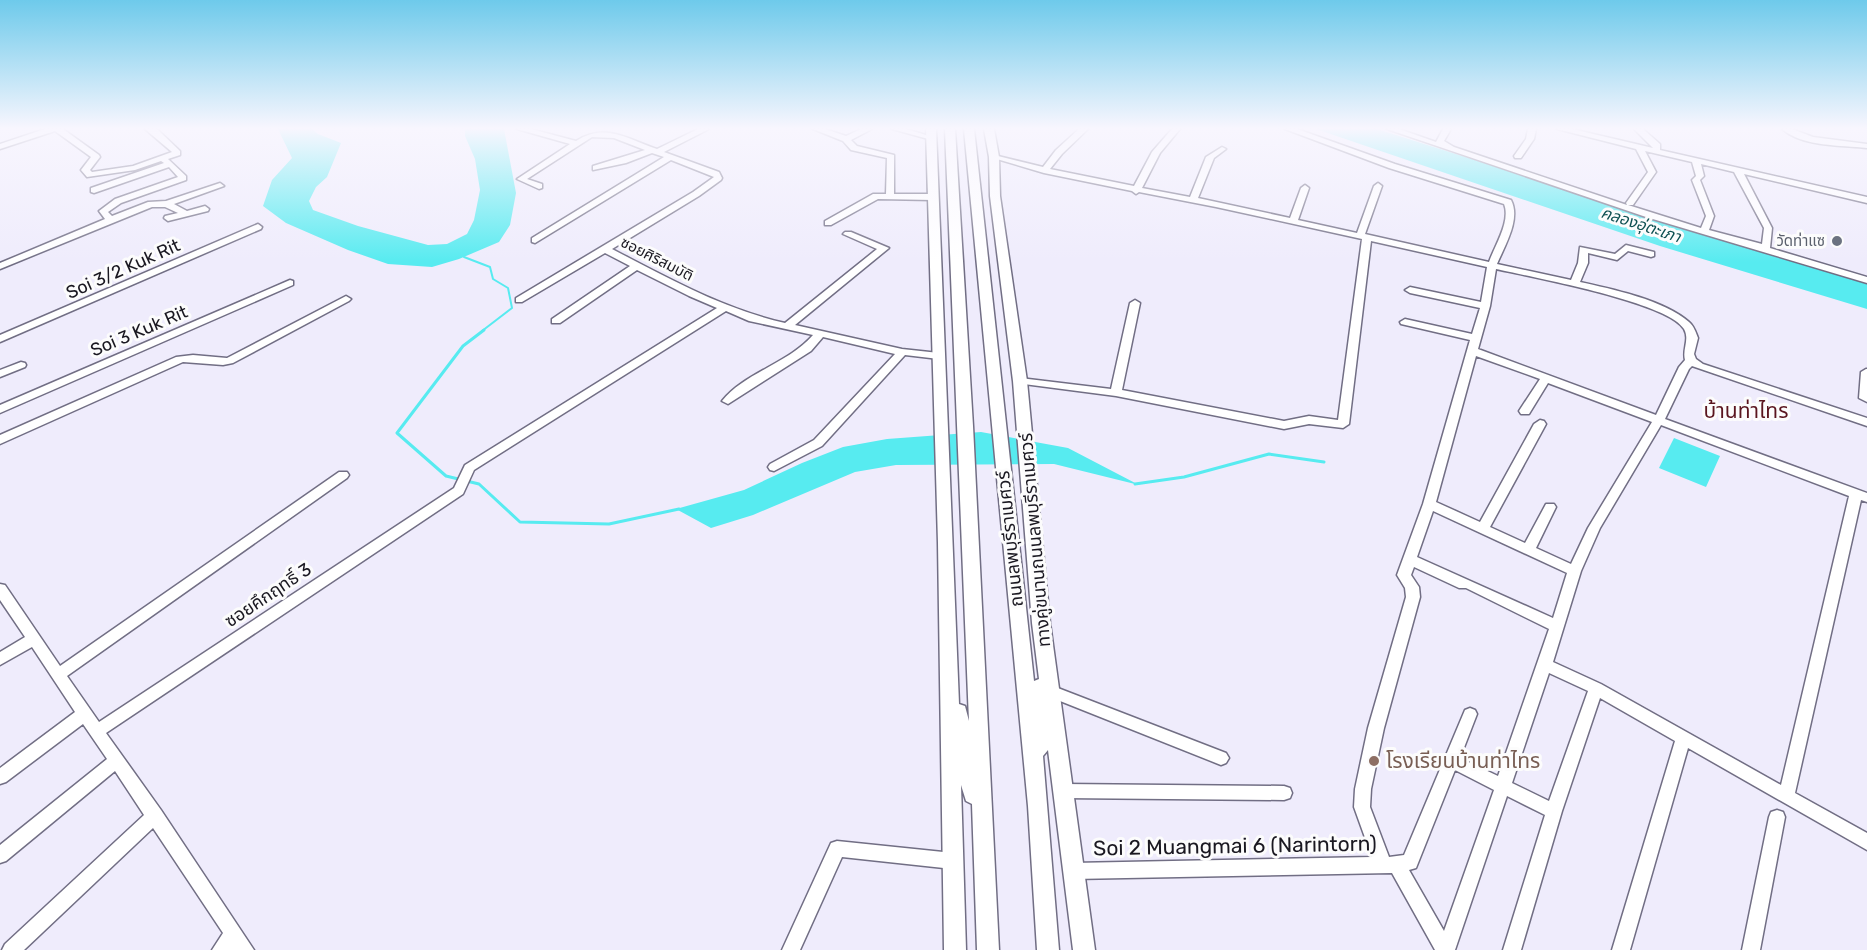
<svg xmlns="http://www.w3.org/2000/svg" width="1867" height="950" viewBox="0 0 1867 950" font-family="Rubik,'Noto Sans Thai',sans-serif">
  <rect width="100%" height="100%" fill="#efecfc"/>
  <path fill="#57ebf0" d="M 278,129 L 312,129 L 318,134 L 341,143 L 327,177 L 316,187 L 309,201 L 313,210 L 358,226 L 428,245 L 447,244 L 467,234 L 474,220 L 480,190 L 475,159 L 465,136 L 465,129 L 504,129 L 516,193 L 510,225 L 499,242 L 459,259 L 432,267 L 388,264 L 348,250 L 286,223 L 263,206 L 272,180 L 292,158 Z
    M 1316,129 L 1377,129 L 1867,284 L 1867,309 L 1660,246 Z
    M 981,432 L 1068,448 L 1139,485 L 1054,464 L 896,465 L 855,472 L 753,515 L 711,528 L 676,509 L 744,490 L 802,463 L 843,447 L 887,439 Z
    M 1674,438 L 1720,456 L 1706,487 L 1659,468 Z"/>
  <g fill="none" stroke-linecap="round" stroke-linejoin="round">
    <path stroke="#57ebf0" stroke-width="2" d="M 464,257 L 490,267 L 493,279 L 508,288 L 512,308 L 482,331"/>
    <path stroke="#57ebf0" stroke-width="3" d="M 484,330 L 463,346 L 397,433 L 446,476 L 479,484 L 520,522 L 609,524 L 679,509
      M 1135,484 L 1184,477 L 1269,454 L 1324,462"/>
    <defs>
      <path id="minor" d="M 45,129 L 63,129 L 99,155 L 100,157 L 90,170 L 92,172 L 133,166 L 172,152 L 145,129 L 157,129 L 180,151 L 180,155 L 168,159 L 186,176 L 186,180 L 121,203 L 108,212 L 112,216 L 148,202 L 166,201 L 220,183 L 224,186 L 174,204 L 187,211 L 205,206 L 209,209 L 208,211 L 168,221 L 164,218 L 165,216 L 178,213 L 165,207 L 152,207 L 0,269 L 0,263 L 105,219 L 99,211 L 115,199 L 178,177 L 169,167 L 94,193 L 91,192 L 91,188 L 164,163 L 161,161 L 135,170 L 87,177 L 81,170 L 91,157 L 55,131 L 0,149 L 0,144 Z
        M 517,129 L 531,129 L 576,141 C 605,122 628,139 657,149 L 698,129 L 709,129 L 664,152 L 719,172 L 722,178 L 721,180 L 699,196 L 612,249 C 668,278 723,309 785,323 L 877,249 L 843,234 L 845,232 L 851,232 L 889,248 L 795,325 L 902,349 L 939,353 L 944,356 L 939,359 L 905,355 L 822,446 L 774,471 L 770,470 L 768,467 L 770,464 L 814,440 L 895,354 L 823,337 L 811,351 L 728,404 L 722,401 C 744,373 789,363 813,335 L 749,321 L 726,311 L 474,470 L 463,494 L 106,733 L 161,810 L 254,950 L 212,950 L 223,933 L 153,828 L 24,950 L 2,950 L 5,944 L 144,815 L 115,771 L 6,861 L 0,863 L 0,845 L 107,759 L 83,724 L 6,782 L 0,784 L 0,768 L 75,712 L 32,647 L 0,665 L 0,652 L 25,637 L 0,600 L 0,584 L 5,585 L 60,666 L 339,472 L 347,472 L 349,475 L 347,478 L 67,676 L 99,722 L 454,488 L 465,465 L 717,308 L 689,296 L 637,270 L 560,323 L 552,323 L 552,319 L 630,266 L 605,253 L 522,302 L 516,302 L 516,298 L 693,192 L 714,177 L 671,160 L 535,243 L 532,242 L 532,238 L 664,157 L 652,153 L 626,163 L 593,170 L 593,166 L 645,150 L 614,138 L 592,137 L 527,179 L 542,184 L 542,188 L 539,189 L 517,179 L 570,144 Z
        M 813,129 L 825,129 L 846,136 L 861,129 L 872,129 L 851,140 L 857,146 L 894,155 L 894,194 L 933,194 L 937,197 L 933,200 L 878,199 L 831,225 L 825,225 L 825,221 L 873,194 L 886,194 L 887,158 L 851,150 L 843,141 Z
        M 892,129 L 906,129 L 936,138 L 932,140 Z
        M 1079,129 L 1088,129 L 1062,154 L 1050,169 L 1134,186 L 1152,152 L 1172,129 L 1180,129 L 1160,153 L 1142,188 L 1190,197 L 1206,157 L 1222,147 L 1226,149 L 1214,158 L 1198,198 L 1290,218 L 1301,188 L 1305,185 L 1309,188 L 1298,220 L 1357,233 L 1374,186 L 1378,183 L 1382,186 L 1365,234 L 1489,262 C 1495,245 1511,221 1504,204 L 1389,168 L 1285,129 L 1297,129 L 1395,164 L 1511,200 C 1521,219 1505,245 1497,264 L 1571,280 L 1578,263 L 1580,247 L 1615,254 L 1626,245 L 1654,252 L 1654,256 L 1651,257 L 1628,251 L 1617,260 L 1588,253 L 1588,263 L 1580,282 C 1612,289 1664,300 1689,322 C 1694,326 1696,333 1698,338 L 1694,354 L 1696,359 L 1703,364 L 1867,418 L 1867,426 L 1692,366 L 1689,369 L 1665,419 L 1867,493 L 1867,502 L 1861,500 L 1795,793 L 1867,833 L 1867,850 L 1688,748 L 1630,950 L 1612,950 L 1675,741 L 1600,698 L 1562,811 L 1521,950 L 1503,950 L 1545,815 L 1507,796 L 1455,950 L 1435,950 L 1392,873 L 1073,879 L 1067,877 L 1065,871 L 1067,865 L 1073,863 L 1372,857 L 1354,807 L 1355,789 L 1368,728 L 1406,597 L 1405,588 L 1397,575 L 1423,504 L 1470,340 L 1401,324 L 1400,322 L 1405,319 L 1472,334 L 1480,308 L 1410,293 L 1405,290 L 1410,287 L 1481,302 L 1487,267 L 1371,241 L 1349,424 L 1343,428 L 1309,424 L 1284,429 L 1116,396 L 1016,383 L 1015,381 L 1020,378 L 1111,389 L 1130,303 L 1135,300 L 1140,303 L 1122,390 L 1284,421 L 1309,416 L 1338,420 L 1362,239 L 1216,207 L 1139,192 L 1136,194 L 1132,191 L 1044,173 L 990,157 L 994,155 L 1043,167 L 1056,150 ZM 1496,269 C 1531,277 1668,302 1684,329 C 1690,340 1682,349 1685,360 L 1679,367 L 1656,415 L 1478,349 L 1490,306 ZM 1476,356 L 1540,379 L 1519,411 L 1521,414 L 1529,414 L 1548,383 L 1652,422 L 1588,528 L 1571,564 L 1536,548 L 1556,507 L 1554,504 L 1546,504 L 1525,543 L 1490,527 L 1546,424 L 1544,421 L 1540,420 L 1534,424 L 1480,522 L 1436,502 ZM 1661,425 L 1849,496 L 1781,785 L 1601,684 L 1553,662 L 1581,571 L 1600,528 ZM 1433,511 L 1567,573 L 1553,618 L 1417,557 ZM 1414,567 L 1459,588 L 1466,588 L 1549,629 L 1498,776 L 1460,758 L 1477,714 L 1475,710 L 1470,708 L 1465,710 L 1404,855 L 1389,857 L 1370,807 L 1371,789 L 1384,728 L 1420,597 L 1419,587 L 1411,575 ZM 1549,673 L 1588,691 L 1549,801 L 1512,783 ZM 1455,770 L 1494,790 L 1444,931 L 1409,870 L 1416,868 Z
        M 1387,129 L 1399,129 L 1436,142 L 1443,129 L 1451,129 L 1444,141 L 1454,147 L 1627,205 L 1626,203 L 1648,172 L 1636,149 L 1557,129 L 1572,129 L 1653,148 L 1634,129 L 1643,129 L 1660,144 L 1660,150 L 1867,197 L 1867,203 L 1744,174 L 1772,228 L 1770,248 L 1867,277 L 1867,283 L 1646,217 ZM 1645,151 L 1692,162 L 1696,176 L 1692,180 L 1706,216 L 1701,228 L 1628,205 L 1633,205 L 1656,172 ZM 1701,164 L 1734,172 L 1764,228 L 1762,244 L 1709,230 L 1714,216 L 1700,180 L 1704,176 Z
        M 1528,129 L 1536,129 L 1534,139 L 1521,158 L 1515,158 L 1514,156 L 1526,139 Z
        M 1782,129 L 1792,129 L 1813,137 L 1867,144 L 1867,148 C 1841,145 1803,147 1782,129 Z
        M 258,224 L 262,227 L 261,229 L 0,342 L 0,335 Z
        M 290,280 L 293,281 L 293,285 L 0,413 L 0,405 Z
        M 346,296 L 351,299 L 349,301 L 233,363 L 223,365 L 183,362 L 0,444 L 0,435 L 176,357 L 193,355 L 227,358 Z
        M 21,362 L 25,363 L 26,365 L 25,367 L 0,377 L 0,370 Z
        M 1866,369 L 1867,369 L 1867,402 L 1859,398 L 1861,372 Z
        M 1050,685 L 1226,753 L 1229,758 L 1226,763 L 1221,765 L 1045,695 L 1043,691 L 1045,687 Z
        M 1063,784 L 1284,786 L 1290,788 L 1292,793 L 1290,798 L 1284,800 L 1063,798 L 1057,796 L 1055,791 L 1057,786 Z
        M 1777,810 L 1783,812 L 1785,817 L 1760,950 L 1742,950 L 1769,817 L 1771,812 Z
        M 837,841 L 953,853 L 959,855 L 961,861 L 959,867 L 953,869 L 842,857 L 800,950 L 782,950 L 831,843 Z"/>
      <path id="major" d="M 926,129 L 936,129 L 959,704 L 965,706 L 969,721 L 945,129 L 955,129 L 973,426 L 999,950 L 977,950 L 972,804 L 966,801 L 961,785 L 966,950 L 944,950 L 938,543 Z
        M 964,129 L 974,129 L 1034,681 L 1039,679 L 1032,623 L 1013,381 L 990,196 L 989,157 L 984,129 L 994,129 L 999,157 L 1000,196 L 1027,381 L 1050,623 L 1095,950 L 1073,950 L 1048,750 L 1043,756 L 1059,950 L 1037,950 L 1028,806 Z"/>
    </defs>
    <use href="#minor" stroke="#716e84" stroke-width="3"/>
    <use href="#major" stroke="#716e84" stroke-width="3"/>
    <use href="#minor" fill="#fff" fill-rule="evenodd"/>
    <use href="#major" fill="#fff" fill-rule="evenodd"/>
  </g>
  <linearGradient id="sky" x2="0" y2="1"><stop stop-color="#6ecaeb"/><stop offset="0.49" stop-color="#f8f6fe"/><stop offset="1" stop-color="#f8f6fe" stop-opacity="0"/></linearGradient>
  <rect width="1867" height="262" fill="url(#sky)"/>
  <circle fill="#6b7280" stroke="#fcfcfc" stroke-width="2" cx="1837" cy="241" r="6"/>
  <circle fill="#8d6e63" stroke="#fcfcfc" stroke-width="2" cx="1374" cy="761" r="6"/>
  <g text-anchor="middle" stroke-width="6" stroke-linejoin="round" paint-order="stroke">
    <g font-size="15" fill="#5b616d" stroke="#fcfcfc" text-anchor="end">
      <text x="1825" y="246">วัดท่าแซ</text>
    </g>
    <g font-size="15" fill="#1a1821" stroke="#fcfcfc">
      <text transform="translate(657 259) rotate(27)" y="5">ซอยศิริสมบัติ</text>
    </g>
    <g font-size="16" font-style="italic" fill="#0e5052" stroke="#fcfcfc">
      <text transform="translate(1641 224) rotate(18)" y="6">คลองอุ่ตะเภา</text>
    </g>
    <g font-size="18" fill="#1a1821" stroke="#fcfcfc">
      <text transform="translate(123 269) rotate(-24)" y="6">Soi 3/2 Kuk Rit</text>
      <text transform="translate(139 331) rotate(-23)" y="6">Soi 3 Kuk Rit</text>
      <text transform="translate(1010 539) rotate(-96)" y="6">ถนนลพบุรีราเมศวร์</text>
      <text transform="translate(1035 540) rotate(-95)" y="6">ทางคู่ขนานถนนลพบุรีราเมศวร์</text>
      <text transform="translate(268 595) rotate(-34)" y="6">ซอยคึกฤทธิ์ 3</text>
    </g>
    <g font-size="21" fill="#5a151f" stroke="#fcfcfc">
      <text x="1746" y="418">บ้านท่าไทร</text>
    </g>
    <g font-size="21" fill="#785e54" stroke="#fcfcfc" text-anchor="start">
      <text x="1386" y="768">โรงเรียนบ้านท่าไทร</text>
    </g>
    <g font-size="21" fill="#1a1821" stroke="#fcfcfc">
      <text transform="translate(1235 846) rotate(-1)" y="7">Soi 2 Muangmai 6 (Narintorn)</text>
    </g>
  </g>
</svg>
